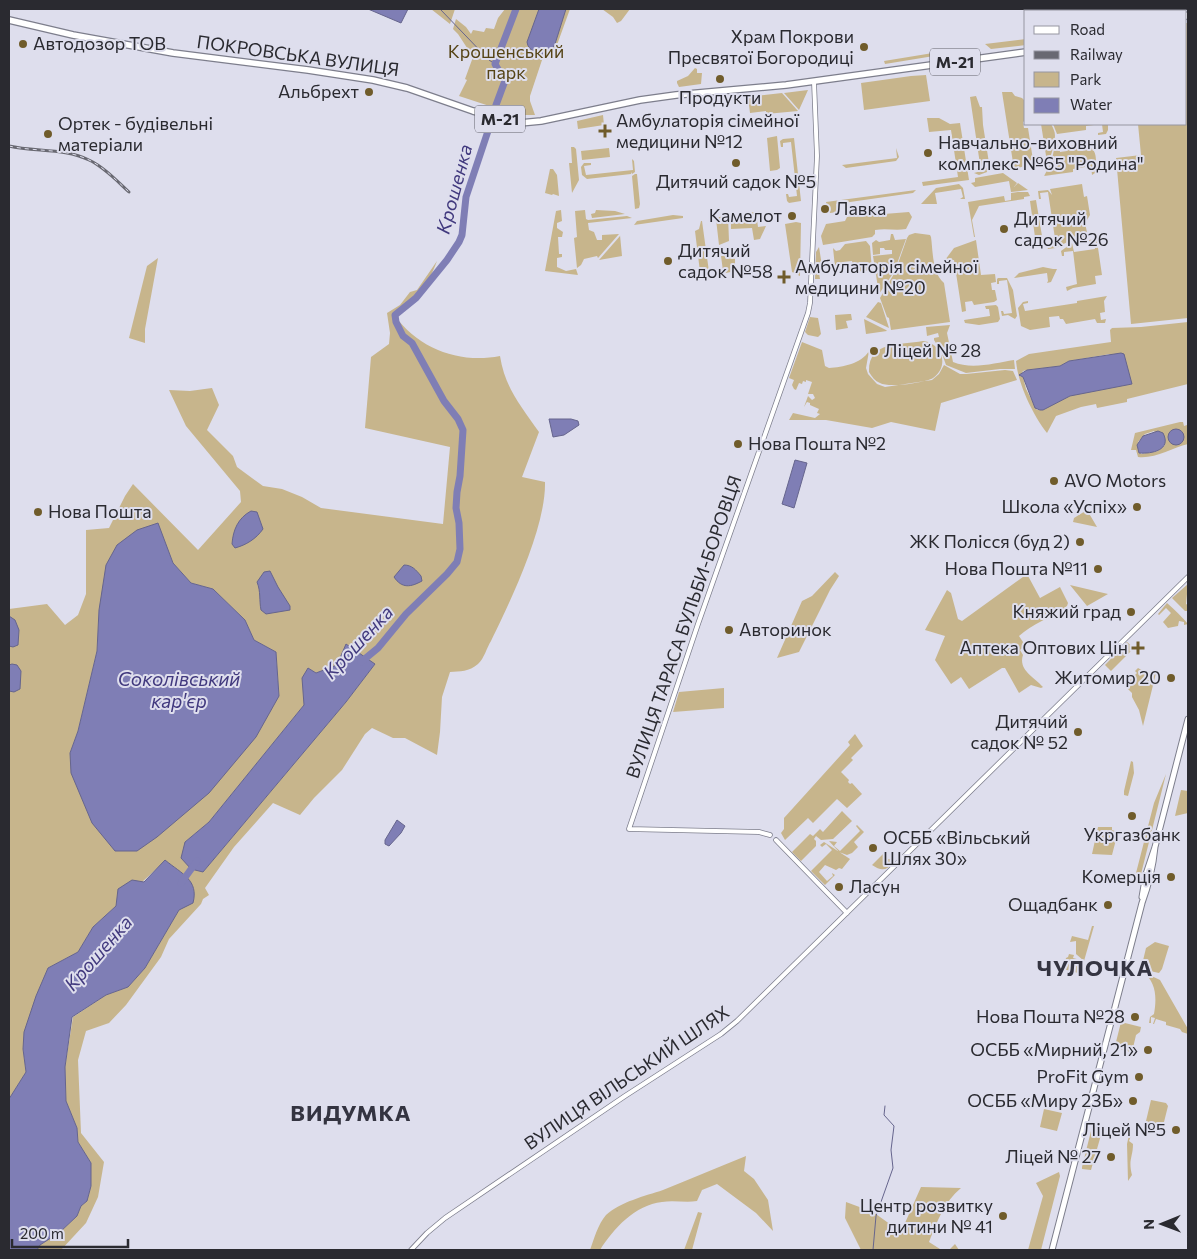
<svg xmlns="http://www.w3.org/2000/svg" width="1197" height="1259" viewBox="0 0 1197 1259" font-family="Commissioner,sans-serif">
  <rect width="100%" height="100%" fill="#dedeed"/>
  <path fill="#c7b58c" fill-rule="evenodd" d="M 431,9 L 455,9 L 450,24 Z
    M 505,9 L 570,9 L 553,56 L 551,58 L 543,57 L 530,96 L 530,101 L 535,115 L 524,115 L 511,113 L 459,96 L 467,80 L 465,79 L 473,57 L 458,34 L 453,29 L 456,19 L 466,27 L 471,34 L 473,30 L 484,32 L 486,28 L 494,29 L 498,18 Z
    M 602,9 L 630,9 L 621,21 L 617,23 L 613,17 Z
    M 1186,23 L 1188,23 L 1188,318 L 1131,324 L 1116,158 L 1141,155 L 1138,124 L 1186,124 Z
    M 1026,39 L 1026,45 L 991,49 L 985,44 Z
    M 939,52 L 940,55 L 885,64 L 884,61 Z
    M 695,68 L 697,69 L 697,73 L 702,73 L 701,84 L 679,87 L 677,83 L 677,81 L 688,76 Z
    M 926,75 L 930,101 L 864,110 L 861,83 L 911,76 Z
    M 808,90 L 799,110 L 784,93 Z
    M 1002,92 L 1012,92 L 1015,96 L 1022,98 L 1024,100 L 1026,120 L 1023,122 L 1024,128 L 1028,128 L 1033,160 L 1032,164 L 1014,169 Z
    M 782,93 L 798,111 L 766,114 L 766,111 L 750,113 L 748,97 Z
    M 976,96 L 980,107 L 982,107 L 983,125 L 989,163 L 987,172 L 979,175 L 974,173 L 981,171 L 970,97 Z
    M 603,115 L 604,125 L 578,129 L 577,121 Z
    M 927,118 L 939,118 L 950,124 L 960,123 L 969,180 L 923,186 L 922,182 L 958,177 L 951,130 L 929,132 Z
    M 1041,124 L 1051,124 C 1053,128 1055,131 1055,136 C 1054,146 1050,171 1036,164 L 1036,159 L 1038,159 L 1039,164 L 1047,162 Z
    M 1053,124 L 1108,124 L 1108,130 L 1106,134 L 1098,135 L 1098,133 L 1103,132 L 1102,124 L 1086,126 L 1086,130 L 1057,134 Z
    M 777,136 L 780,168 L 777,170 L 770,171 L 767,138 Z
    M 794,138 L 801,201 L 789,203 L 787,201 L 786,194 L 788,194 L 789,197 L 797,196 L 791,142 L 783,143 L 783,147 L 781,147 L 780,141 L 783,139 Z
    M 1056,141 L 1059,146 L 1060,152 L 1067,151 L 1069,146 L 1086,144 C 1094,149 1096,152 1096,162 L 1094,165 L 1095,172 L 1098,171 L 1092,175 L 1091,166 L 1073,169 L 1073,172 L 1044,176 L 1051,163 Z
    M 571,147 L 574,147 L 576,149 L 579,180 L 572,193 L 569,163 L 572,163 Z
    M 609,148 L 610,157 L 582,160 L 581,151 Z
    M 896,148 L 899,157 L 896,161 L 846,168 L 842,165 L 897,158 Z
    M 632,159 L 634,161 L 635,172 L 632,174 L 632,172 L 631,174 L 587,179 L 582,175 L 581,167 L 584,163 L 591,163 L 591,165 L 584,166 L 586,175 L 633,170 Z
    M 550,169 L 553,169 L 557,175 L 559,196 L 553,194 L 552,195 L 545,193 Z
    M 1003,173 L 1017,183 L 1014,187 L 1018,183 L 1028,190 L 1011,192 L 1009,181 L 975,187 L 971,183 L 975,182 L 975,178 Z
    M 635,174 L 637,174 L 640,204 L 639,208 L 635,209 L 632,176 Z
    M 959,184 L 963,188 L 965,199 L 960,199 L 963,197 L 961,189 L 935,193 L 937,204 L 921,204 L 936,188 Z
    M 1082,184 L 1084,197 L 1087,196 L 1090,215 L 1085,223 L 1088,237 L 1073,239 L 1056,248 L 1048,249 L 1045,242 L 1047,242 L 1048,247 L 1056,245 L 1048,192 L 1040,193 L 1041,199 L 1039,199 L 1038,191 L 1048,190 L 1052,195 L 1050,189 Z
    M 916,190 L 913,193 L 836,204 L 837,212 L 830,213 L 827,208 L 826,202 Z
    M 1018,192 L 1028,192 L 1030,196 L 1024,197 L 1024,199 L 979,206 L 972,220 L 975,237 L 974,237 L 968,202 L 1004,196 L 1005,201 L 1011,200 L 1011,193 Z
    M 1036,200 L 1042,236 L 1035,237 L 1030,201 Z
    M 561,210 L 562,221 L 557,223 L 557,228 L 563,232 L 562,237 L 558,237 L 559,254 L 562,254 L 562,257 L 557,258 L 557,267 L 566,271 L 576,269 L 578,275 L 545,271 L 556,211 Z
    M 585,210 L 586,219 L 588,220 L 627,216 L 632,218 L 588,223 L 589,230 L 594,232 L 597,240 L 602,240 L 602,235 L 619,234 L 598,258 L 597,256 L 584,259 L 581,265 L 577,268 L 574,238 L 577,237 L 575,211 Z
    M 596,210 L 615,211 L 625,214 L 592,218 L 591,214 L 595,213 Z
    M 760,211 L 761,220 L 757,220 L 758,227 L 766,226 L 760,239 L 754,240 L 752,228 L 731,229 L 731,216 Z
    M 883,211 L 884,214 L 909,212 L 912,217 L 906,229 C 895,231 887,228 875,230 L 875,234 L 872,237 L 823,245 L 821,236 L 826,224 L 845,221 L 847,217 Z
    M 673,215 L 683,216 L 683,218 L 634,225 L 637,221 Z
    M 728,216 L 729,241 L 719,245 L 716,219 L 719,217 Z
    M 701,221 L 702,221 L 710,279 L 701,280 L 695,231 L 699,229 Z
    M 796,222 L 801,223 L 800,276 L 792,272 L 785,224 Z
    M 915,233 L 930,235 L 931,237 C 933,251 932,273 944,283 L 950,322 L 891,330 L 889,318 L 887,317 L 880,298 L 895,272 L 907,238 L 909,235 Z
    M 891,234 L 893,234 L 895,240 L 906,239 L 894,272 L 879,294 L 873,256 L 892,254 L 892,250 L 885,250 L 884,248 L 880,248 L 880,254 L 873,255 L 872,243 L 876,240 L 879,242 L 890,240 Z
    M 620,235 L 622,256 L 599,260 L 620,236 Z
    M 976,240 L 981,275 L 995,274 L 996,282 L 991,283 L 992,290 L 995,290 L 997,300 L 994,302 L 974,305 L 972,301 L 965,302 L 966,311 L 962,312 L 954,260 L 945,260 L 954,248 Z
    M 1089,240 L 1096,239 L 1097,241 L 1102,275 L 1095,276 L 1096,284 L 1073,288 L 1067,291 L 1066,287 L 1077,284 L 1073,251 L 1064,252 L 1064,256 L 1062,256 L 1061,251 L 1072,243 L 1074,252 L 1095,249 L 1094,242 L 1090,242 Z
    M 866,241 L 870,246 L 872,270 L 854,272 L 852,261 L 843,262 L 844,265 L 835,267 L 833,248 L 836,251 L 840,250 L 845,244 Z
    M 819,247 L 823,272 L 819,273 L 820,279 L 815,279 L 816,252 Z
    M 728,255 L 735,259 L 735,271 L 726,273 L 723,271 L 721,256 Z
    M 158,258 L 145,329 L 145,343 L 129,338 L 147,266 Z
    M 437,261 C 426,291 416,295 395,316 C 419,349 460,364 500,356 C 505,388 521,406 539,432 L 522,477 L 545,482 C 546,527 511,600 491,641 C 487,647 484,659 478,664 C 469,672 460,671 450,672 L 442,697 L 440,732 L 437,755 L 405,738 L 393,738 L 372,728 L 365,734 L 342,770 L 314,798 L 300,815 L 273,803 L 234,847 L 205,888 L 209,895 L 203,899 L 201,904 L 169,939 L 161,957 L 126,1005 L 109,1023 L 86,1031 L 78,1060 L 81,1133 L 104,1162 L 98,1197 L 86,1223 L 61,1250 L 37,1250 L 40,1245 L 60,1232 L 77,1216 L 81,1206 L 87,1201 L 91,1186 L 91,1163 L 78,1142 L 77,1128 L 66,1101 L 65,1067 L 73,1017 L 106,995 L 128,987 L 145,968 L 179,910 L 165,861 L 93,927 L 78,952 L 48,968 L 23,1049 L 26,1072 L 9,1099 L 9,609 L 47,604 L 65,625 L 78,615 L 86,594 L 86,530 L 109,528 L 125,496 L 133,484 L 198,550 L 241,502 L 240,491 L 186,426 L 169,390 L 190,391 L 212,388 L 219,405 L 207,430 L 233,456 L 237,467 L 263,486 L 282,489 L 302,497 L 321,508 L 443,524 L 450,447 L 365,428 L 371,357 L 389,344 L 390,333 L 387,313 L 400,305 L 410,292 L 417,290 ZM 157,523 L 173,563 L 191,583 L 213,589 L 245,620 L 254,640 L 276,652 L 279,696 L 70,753 L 78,731 L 97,651 L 99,610 ZM 375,664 L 346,702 L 203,872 L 185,842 L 209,822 L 304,705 L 308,668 L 316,673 L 337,665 Z
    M 1043,267 L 1053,269 L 1057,269 L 1051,282 L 1047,283 L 1048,281 L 1047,273 L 1014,278 L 1019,273 Z
    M 998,278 L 1007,278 L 1013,290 L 1017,316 L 1015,319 L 1008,315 L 1002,316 L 1001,311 L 1003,311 L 1004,314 L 1012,313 L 1007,280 L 999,281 L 999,284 L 997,284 L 997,279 Z
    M 1107,296 L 1104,301 L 1105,312 L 1100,313 L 1101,320 L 1106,319 L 1105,323 L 1097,323 L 1095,319 L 1066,324 L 1063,319 L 1060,319 L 1059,316 L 1049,317 L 1050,327 L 1030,330 L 1021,326 L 1018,308 L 1023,302 L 1028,301 L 1028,303 L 1023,304 L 1025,311 L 1077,303 L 1077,301 Z
    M 878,302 L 881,303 L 889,328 L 866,317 Z
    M 996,305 L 998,307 L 1000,319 L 998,322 L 979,325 L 965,323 L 964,320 L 990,316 L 989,309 L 986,309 L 985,306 Z
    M 849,314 L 851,314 L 852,320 L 846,321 L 848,328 L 836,330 L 835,315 Z
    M 810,317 L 818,318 L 821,334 L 818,337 L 808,335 L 805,332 Z
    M 864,319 L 886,330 L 887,331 L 866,334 Z
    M 1188,322 L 1188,384 L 1127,399 L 1127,402 L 1097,408 L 1096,404 L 1081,407 L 1056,416 L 1047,433 C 1033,415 1018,384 1016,361 L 1029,354 L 1111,342 L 1110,330 L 1112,328 L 1141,327 ZM 1110,354 L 1071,393 L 1070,396 C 1059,399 1048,410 1037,410 L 1026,389 L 1023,377 L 1020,376 L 1023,371 L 1027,370 L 1060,366 L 1069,361 Z
    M 950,325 L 947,333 L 953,362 C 972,370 995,363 1014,360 L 1015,369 L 1000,369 L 966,373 L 946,365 L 941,351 L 934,340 L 934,338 L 939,337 L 938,333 L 927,336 L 926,327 Z
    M 923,341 C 942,343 950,366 933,378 C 925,383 888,388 880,383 C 875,381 872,377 869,372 C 868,341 900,345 923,341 Z
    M 802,342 L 822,350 L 825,366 L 829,368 C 843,367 861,364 869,351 L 866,368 L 868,374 L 877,384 L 885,387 L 932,380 L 939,374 L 944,365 L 960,374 L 966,374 L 1005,370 L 1013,371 L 1017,380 L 941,403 L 935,431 L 891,422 L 872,428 L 826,420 L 789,420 L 793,413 L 815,418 L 820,414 L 817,413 L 819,409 L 810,405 L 810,403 L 807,402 L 804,407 L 808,396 L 812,400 L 815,398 L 813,394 L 808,394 L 812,382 L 806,380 L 806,382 L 803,381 L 802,384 L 799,383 L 796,390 L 794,389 L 792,385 L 794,380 L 789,378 Z
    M 1180,422 L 1183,422 L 1184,426 L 1187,425 L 1188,428 L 1188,444 C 1172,448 1155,459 1138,457 L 1136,450 L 1131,450 L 1135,433 ZM 1154,431 L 1165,445 L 1158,451 L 1141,454 L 1138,442 L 1145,434 Z
    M 1087,510 L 1097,527 L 1073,522 L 1074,518 Z
    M 835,572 L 839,576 L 830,590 L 799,652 L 777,658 L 802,601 L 812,596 Z
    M 1027,574 L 1040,598 L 1060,587 L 1068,603 L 1067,606 C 1053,616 1031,625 1019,636 L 1025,645 L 1020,650 L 1023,655 C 1018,670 1034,677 1043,687 L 1041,688 L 1031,685 L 1019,693 L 1005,668 L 1002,668 L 969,689 L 961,677 L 951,684 L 935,660 L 945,636 L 925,630 L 947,590 L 951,593 L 958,619 L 962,621 Z
    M 1188,584 L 1186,604 L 1188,605 L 1188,611 L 1185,611 L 1172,598 Z
    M 1070,585 L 1108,594 L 1087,606 Z
    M 1167,603 C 1175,610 1182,617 1188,624 L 1184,625 L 1184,622 L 1179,621 L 1178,626 L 1168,628 L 1163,622 L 1171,613 L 1166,608 L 1159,615 L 1158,614 Z
    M 1127,642 L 1134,648 L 1111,671 L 1105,665 Z
    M 1138,668 L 1147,673 L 1147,680 L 1150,680 L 1151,671 L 1156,673 L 1143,726 L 1139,710 L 1132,697 L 1132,693 L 1127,688 L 1132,683 L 1130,680 L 1137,673 L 1135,671 Z
    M 724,688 L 724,708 L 673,712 L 679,692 Z
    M 855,734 L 863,746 L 851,758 L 853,760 L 841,772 L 849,780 L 848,782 L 850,784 L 852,783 L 862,794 L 847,808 L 837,799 L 813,823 L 808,818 L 785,840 L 781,833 L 784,829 L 784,818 L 850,745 L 848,742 Z
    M 1131,761 L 1133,762 L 1134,773 L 1128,796 L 1124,795 L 1124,791 Z
    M 1166,774 L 1141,874 L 1136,873 L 1154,803 Z
    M 1181,790 L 1188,791 L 1188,813 L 1175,816 Z
    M 842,811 L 852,821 L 833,839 L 821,840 L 816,836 L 814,839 L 816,841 L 816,846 L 801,861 L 792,852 L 810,834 L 813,836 L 820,829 L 823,832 Z
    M 857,825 L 864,832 L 854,842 L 858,847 L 852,853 L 847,855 L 839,852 L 829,841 L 837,842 L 834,846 L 840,851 L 860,831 L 856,826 Z
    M 1098,827 L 1112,827 L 1112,830 L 1118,832 L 1112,855 L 1092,854 Z
    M 824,842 L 850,859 L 842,869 L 839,868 L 836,870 L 825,865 L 819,872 L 827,881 L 833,876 L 832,873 L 835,875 L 825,885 L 811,871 L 832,850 L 826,844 L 822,847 L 820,845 Z
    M 884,853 L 885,859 L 890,859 L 893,863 C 886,871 881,871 872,865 Z
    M 1092,926 L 1094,926 L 1084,961 L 1076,954 L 1076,941 L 1070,942 L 1072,936 L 1088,940 Z
    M 1155,942 L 1169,946 L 1162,969 L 1159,973 L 1141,969 L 1146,948 Z
    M 1069,954 L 1074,955 L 1073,958 L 1084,961 L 1082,974 L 1063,969 L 1066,958 L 1068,957 Z
    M 1143,972 L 1160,980 L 1188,1029 L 1188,1034 L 1182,1032 L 1180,1029 L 1166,1025 L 1166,1022 L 1156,1019 L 1154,1024 L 1153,1024 L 1155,1018 L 1151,1017 L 1151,1023 L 1149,1023 L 1150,1017 L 1154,1014 C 1157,997 1156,982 1143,972 Z
    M 1121,1022 L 1141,1027 L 1140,1032 L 1136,1035 L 1133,1048 L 1134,1053 L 1117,1048 L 1115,1046 Z
    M 1151,1100 L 1166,1103 L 1168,1106 L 1162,1130 L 1147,1132 L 1148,1128 L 1154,1129 L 1155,1126 L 1146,1121 Z
    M 1044,1109 L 1062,1113 L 1057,1131 L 1040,1127 Z
    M 1095,1126 L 1103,1128 L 1091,1170 L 1082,1169 L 1082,1167 L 1092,1127 Z
    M 1129,1135 L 1131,1136 L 1129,1141 L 1133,1144 C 1133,1157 1128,1160 1132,1175 L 1128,1181 L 1127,1144 Z
    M 746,1156 L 744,1171 L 754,1179 L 768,1200 L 773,1231 L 756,1213 L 717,1184 L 702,1190 L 697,1201 C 686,1203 674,1200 662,1202 C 635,1205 614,1228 600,1250 L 590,1250 C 594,1239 598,1224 606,1215 C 620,1202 645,1196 663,1190 C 691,1179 718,1167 746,1156 Z
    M 1059,1172 L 1060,1176 L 1041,1250 L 1028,1250 L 1043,1196 L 1036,1183 Z
    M 921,1187 L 961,1188 C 944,1202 937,1222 929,1242 L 940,1249 L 949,1250 L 955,1244 L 959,1250 L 861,1250 L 845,1218 L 846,1202 L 873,1212 L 901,1232 Z
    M 698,1212 L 702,1213 L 692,1250 L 684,1250 Z"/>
  <path fill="#7f7eb5" stroke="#66658d" d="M 368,9 L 408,9 L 401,23 Z
    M 539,9 L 566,9 L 555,44 L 549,55 C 540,54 528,52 527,42 Z
    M 1121,353 L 1124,354 L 1132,384 L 1070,396 L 1043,410 L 1040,410 L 1035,408 L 1023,377 L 1019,375 L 1027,370 L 1060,366 L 1069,361 Z
    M 549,419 L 571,419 L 578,421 L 579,425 L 564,435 L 553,437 Z
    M1168 437a8 8 0 1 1 16 0a8 8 0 1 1-16 0Z
    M 1158,431 L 1163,433 C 1172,450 1152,454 1139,453 L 1137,445 L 1143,436 Z
    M 795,460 L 807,463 L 794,508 L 782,504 Z
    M 251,511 L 257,512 L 263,529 C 256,539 246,545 235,548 L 232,544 C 233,530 238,518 251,511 Z
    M 158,523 L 173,563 L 191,583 L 213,589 L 245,620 L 254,640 L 276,652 L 279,696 L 256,737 L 209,793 L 157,837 L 137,851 L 115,851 L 92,823 L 71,773 L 70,753 L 78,731 L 97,651 L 99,610 L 106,565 L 117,545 L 137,530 Z
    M 404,565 C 412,565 416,570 421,576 L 422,581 C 411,587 402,589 394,577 Z
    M 270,571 L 278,587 L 290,606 L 290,610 L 266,614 L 261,610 C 259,600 261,592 257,582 L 264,572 Z
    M 9,616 L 15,620 L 19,630 L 18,645 L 13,647 L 9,646 Z
    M 346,644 L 375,664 L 346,702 L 203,872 L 191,869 L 181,858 L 185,842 L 209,822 L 304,705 L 302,678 L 308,668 L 316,673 L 337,665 Z
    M 12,664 L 17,665 L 21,671 L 20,689 L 14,692 L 9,691 L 9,665 Z
    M 397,820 L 405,826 L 401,833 L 389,846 L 385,844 L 385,840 Z
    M 165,860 C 182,874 199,880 193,903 L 179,910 L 145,968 L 128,987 L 106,995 L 72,1017 L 65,1067 L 66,1101 L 77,1128 L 78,1142 L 91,1163 L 91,1186 L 87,1201 L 81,1206 L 77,1216 L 60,1232 L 40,1245 L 37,1250 L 9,1250 L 9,1099 L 26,1072 L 23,1049 L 24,1032 L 36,996 L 48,968 L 78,952 L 93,927 L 116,906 L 118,889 L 132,880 L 144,882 Z"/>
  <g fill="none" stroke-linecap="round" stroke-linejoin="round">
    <path stroke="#66658d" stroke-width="1" d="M 440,9 L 489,60 L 495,64
      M 873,1250 L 876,1216 L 893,1168 L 891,1150 L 894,1126 L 884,1115 L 885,1106"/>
    <path stroke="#7f7eb5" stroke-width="7" d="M 496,105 L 506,78 L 499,71 L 495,64 L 516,9
      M 361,662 L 378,648 L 406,614 L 447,574 L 457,562 L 460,549 L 459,523 L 456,508 L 457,492 L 460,476 L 463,430 L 458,419 L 444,401 L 412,343 L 403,336 L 396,322 L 395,315 L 416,298 L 447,260 L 459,242 L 462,235 L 466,197 L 488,131
      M 181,883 L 197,861"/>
    <defs>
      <path id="tertiary" d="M 1125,9 L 1126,11
        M 770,835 L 759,832 L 629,829 L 698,624 L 808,313 L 810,303 L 817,156 L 814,82
        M 776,840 L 847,913
        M 411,1250 L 427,1233 L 445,1218 L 625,1096 L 721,1034 L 737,1021 L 1188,577"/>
      <path id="primary" d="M 1142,897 L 1146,874 L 1155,847 L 1188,719
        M 1052,1250 L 1142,903 C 1149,884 1153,867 1155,847"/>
      <path id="trunk" d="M 1186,16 L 1188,15
        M 9,20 L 73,35 L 173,53 L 308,70 L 373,80 L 407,88 L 473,111 L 520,123 L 541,121 L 640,100 L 676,95 L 786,85 L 1026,52"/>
    </defs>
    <use href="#tertiary" stroke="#7d7e8c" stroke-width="5.5"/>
    <use href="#primary" stroke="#7d7e8c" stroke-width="7"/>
    <use href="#trunk" stroke="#7d7e8c" stroke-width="8"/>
    <use href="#tertiary" stroke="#fff" stroke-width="4"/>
    <use href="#primary" stroke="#fff" stroke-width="5"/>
    <use href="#trunk" stroke="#fff" stroke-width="5.5"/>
    <defs>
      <path id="rail" d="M 9,146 C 35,152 65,148 89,160 C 104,167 117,181 129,192"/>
    </defs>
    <use href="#rail" stroke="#696972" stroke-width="3"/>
    <use href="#rail" stroke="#dedeed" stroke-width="1" stroke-dasharray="4" stroke-linecap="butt"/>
  </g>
  <g fill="#705c2b" stroke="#dedeed" stroke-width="2">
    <circle cx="23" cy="44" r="5"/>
    <circle cx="864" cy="47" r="5"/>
    <circle cx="720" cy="79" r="5"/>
    <circle cx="369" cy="92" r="5"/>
    <path d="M602.5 123.5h5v5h5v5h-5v5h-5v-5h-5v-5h5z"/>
    <circle cx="48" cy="134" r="5"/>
    <circle cx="928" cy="153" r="5"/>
    <circle cx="736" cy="163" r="5"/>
    <circle cx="825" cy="209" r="5"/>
    <circle cx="792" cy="216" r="5"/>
    <circle cx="1004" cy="229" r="5"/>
    <circle cx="668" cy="261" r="5"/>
    <path d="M781.5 269.5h5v5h5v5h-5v5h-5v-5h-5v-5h5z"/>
    <circle cx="874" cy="351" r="5"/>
    <circle cx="738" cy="444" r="5"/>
    <circle cx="1054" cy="481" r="5"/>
    <circle cx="1137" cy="507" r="5"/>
    <circle cx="38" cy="512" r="5"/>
    <circle cx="1080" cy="542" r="5"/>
    <circle cx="1098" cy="569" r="5"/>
    <circle cx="1131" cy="612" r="5"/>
    <circle cx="729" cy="630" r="5"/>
    <path d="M1135.5 640.5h5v5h5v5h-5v5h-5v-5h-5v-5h5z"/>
    <circle cx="1171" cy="678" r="5"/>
    <circle cx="1078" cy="732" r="5"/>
    <circle cx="1132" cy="816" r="5"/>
    <circle cx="873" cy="848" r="5"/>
    <circle cx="1171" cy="877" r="5"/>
    <circle cx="839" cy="887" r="5"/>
    <circle cx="1108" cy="905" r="5"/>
    <circle cx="1135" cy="1017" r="5"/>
    <circle cx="1148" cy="1050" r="5"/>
    <circle cx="1139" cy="1077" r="5"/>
    <circle cx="1133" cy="1101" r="5"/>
    <circle cx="1176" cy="1130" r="5"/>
    <circle cx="1111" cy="1157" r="5"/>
    <circle cx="1003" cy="1216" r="5"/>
  </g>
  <g text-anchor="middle" stroke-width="4" stroke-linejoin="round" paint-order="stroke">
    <g fill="#dedeed" stroke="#606069" stroke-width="1">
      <rect x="930" y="48.5" width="50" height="27" rx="4"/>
      <rect x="475" y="105.5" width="50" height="27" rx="4"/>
    </g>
    <g font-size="16" font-weight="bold" fill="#2a2a30">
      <text x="955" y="68">М-21</text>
      <text x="500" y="125">М-21</text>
    </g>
    <g font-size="18" fill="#2a2a30" stroke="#dedeed" text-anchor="end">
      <text x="854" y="43">Храм Покрови<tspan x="854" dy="21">Пресвятої Богородиці</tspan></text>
      <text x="33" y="50" text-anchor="start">Автодозор ТОВ</text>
      <text x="359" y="98">Альбрехт</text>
      <text x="720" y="104" text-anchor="middle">Продукти</text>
      <text x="616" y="127" text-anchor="start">Амбулаторія сімейної<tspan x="616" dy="21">медицини №12</tspan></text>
      <text x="58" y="130" text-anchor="start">Ортек - будівельні<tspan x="58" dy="21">матеріали</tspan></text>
      <text x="938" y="149" text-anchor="start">Навчально-виховний<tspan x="938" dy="21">комплекс №65 "Родина"</tspan></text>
      <text x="736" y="188" text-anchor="middle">Дитячий садок №5</text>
      <text x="835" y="215" text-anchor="start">Лавка</text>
      <text x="782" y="222">Камелот</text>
      <text x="1014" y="225" text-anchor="start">Дитячий<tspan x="1014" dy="21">садок №26</tspan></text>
      <text x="678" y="257" text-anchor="start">Дитячий<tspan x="678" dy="21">садок №58</tspan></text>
      <text x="795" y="273" text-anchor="start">Амбулаторія сімейної<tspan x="795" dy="21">медицини №20</tspan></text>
      <text x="884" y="357" text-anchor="start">Ліцей № 28</text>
      <text x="748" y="450" text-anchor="start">Нова Пошта №2</text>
      <text x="1064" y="487" text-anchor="start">AVO Motors</text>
      <text x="1127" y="513">Школа «Успіх»</text>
      <text x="48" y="518" text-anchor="start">Нова Пошта</text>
      <text x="1070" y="548">ЖК Полісся (буд 2)</text>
      <text x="1088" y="575">Нова Пошта №11</text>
      <text x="1121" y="618">Княжий град</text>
      <text x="739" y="636" text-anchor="start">Авторинок</text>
      <text x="1128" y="654">Аптека Оптових Цін</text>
      <text x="1161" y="684">Житомир 20</text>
      <text x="1068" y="728">Дитячий<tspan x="1068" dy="21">садок № 52</tspan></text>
      <text x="1132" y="841" text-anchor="middle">Укргазбанк</text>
      <text x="883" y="844" text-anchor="start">ОСББ «Вільський<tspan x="883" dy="21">Шлях 30»</tspan></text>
      <text x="1161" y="883">Комерція</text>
      <text x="849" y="893" text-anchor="start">Ласун</text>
      <text x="1098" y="911">Ощадбанк</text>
      <text x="1125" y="1023">Нова Пошта №28</text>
      <text x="1138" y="1056">ОСББ «Мирний, 21»</text>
      <text x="1129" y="1083">ProFit Gym</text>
      <text x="1123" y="1107">ОСББ «Миру 23Б»</text>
      <text x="1166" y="1136">Ліцей №5</text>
      <text x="1101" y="1163">Ліцей № 27</text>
      <text x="993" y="1212">Центр розвитку<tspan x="993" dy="21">дитини № 41</tspan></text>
    </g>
    <g font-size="18" fill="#564416" stroke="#dedeed">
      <text x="506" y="58">Крошенський<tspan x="506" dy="21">парк</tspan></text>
    </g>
    <g font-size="18" fill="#2a2a30" stroke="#dedeed">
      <text transform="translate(298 56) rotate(8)" y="6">ПОКРОВСЬКА ВУЛИЦЯ</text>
      <text transform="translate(684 627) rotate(-71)" y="6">ВУЛИЦЯ ТАРАСА БУЛЬБИ-БОРОВЦЯ</text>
      <text transform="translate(627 1078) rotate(-34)" y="6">ВУЛИЦЯ ВІЛЬСЬКИЙ ШЛЯХ</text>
    </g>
    <g font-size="19" font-style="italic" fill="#41397e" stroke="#dedeed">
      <text transform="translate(454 189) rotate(-75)" y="7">Крошенка</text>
      <text transform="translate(358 642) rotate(-47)" y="7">Крошенка</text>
      <text x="179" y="686">Соколівський<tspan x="179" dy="22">кар'єр</tspan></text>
      <text transform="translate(98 953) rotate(-49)" y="7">Крошенка</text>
    </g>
    <g font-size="22" font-weight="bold" letter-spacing="1" fill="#343441" stroke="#dedeed">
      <text x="1095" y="976">ЧУЛОЧКА</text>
      <text x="351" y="1121">ВИДУМКА</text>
    </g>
  </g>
  <rect width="1197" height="1259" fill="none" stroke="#2a2a30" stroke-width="20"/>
  <rect x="1024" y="10" width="162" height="115" fill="#dedeed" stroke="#9696a1"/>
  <rect x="1034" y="26" width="25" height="8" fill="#ffffff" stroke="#9696a1"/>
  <text x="1070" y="35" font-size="15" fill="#2a2a30">Road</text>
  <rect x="1034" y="51" width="25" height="8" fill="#696972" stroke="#9696a1"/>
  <text x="1070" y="60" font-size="15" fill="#2a2a30">Railway</text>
  <rect x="1034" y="72" width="25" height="15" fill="#c7b58c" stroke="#9696a1"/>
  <text x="1070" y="85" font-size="15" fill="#2a2a30">Park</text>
  <rect x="1034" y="98" width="25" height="15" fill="#7f7eb5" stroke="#9696a1"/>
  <text x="1070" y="110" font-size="15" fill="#2a2a30">Water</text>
  <g transform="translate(1162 1224) rotate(269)" stroke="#dedeed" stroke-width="4" paint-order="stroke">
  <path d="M0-4L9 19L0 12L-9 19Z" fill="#2a2a30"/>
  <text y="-8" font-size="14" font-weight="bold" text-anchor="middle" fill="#2a2a30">N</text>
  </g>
  <path d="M12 1239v8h116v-8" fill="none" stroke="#2a2a30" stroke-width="2.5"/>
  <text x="20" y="1239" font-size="15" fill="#2a2a30" stroke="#dedeed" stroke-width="4" paint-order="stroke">200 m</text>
</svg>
